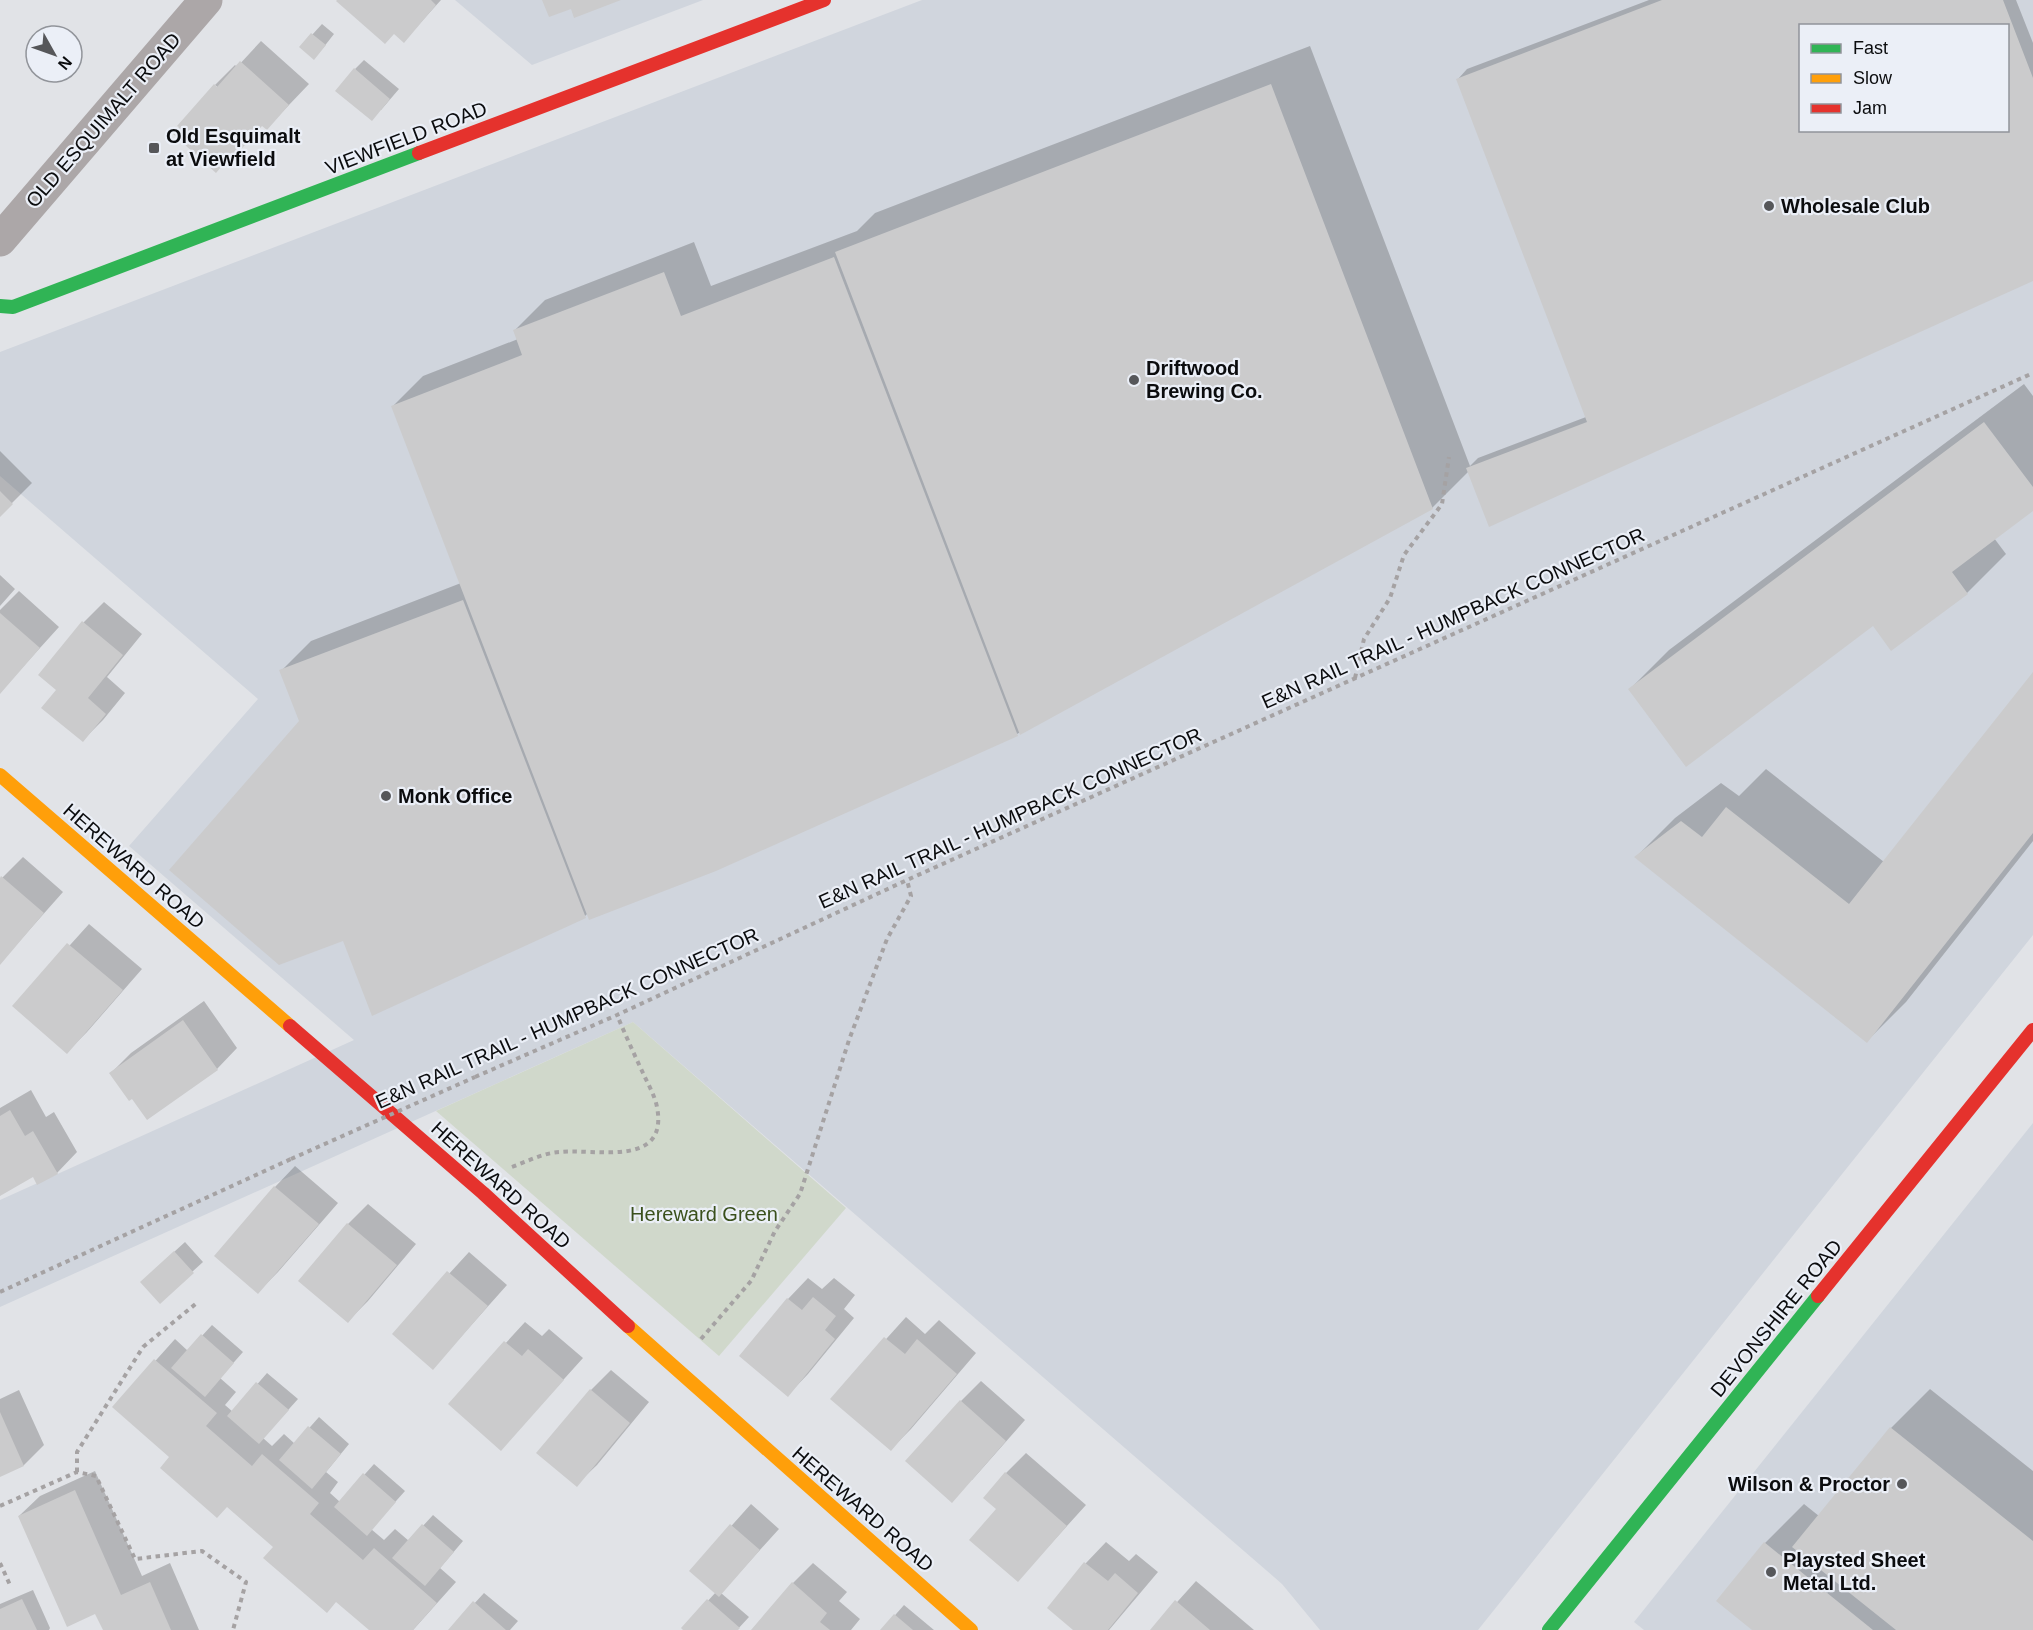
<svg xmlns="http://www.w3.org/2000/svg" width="2033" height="1630" font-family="Helvetica,sans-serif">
<rect width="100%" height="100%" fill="#e1e3e7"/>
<path fill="#d0d5dd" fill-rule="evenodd" d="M 455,0 L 703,0 L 532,65 Z
M 922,0 L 2033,0 L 2033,935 L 1478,1630 L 1320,1630 L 1282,1584 L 633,1022 L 0,1307 L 0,1200 L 354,1040 L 129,846 L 258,699 L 0,476 L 0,352 ZM 1800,26 L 2008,26 L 2008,130 L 1800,130 Z
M 2033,1123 L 2033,1630 L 1644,1630 L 1634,1622 Z"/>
<path fill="#d0d8cb" d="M 633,1022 L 846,1208 L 719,1356 L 436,1111 Z"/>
<path fill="#0003" fill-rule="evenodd" d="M 339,0 L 441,0 L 404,41 L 394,33 Z
M 1649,0 L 2016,0 L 2033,43 L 2033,280 L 1469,471 L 1432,508 L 1017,734 L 588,913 L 585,916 L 300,722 L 281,671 L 311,641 L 461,583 L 393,406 L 423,376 L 518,339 L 515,330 L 545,300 L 694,242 L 711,286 L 857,231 L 875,213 L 1310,46 L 1470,466 L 1478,458 L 1586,417 L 1458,79 L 1467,69 ZM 1800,26 L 2008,26 L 2008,130 L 1800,130 Z
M 322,24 L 334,34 L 323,48 L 301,47 Z
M 261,41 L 309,84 L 267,128 L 215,85 L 235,65 L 237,67 Z
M 364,60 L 399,89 L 381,110 L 355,69 Z
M 2024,384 L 2033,396 L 2033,510 L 1994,538 L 2006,554 L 1967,593 L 1873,624 L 1630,689 L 1669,650 Z
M 0,451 L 32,483 L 0,515 Z
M 0,575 L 15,589 L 0,606 Z
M 19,591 L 59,627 L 0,692 L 0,610 Z
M 104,602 L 142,634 L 107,677 L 125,693 L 103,720 L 83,740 L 58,690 L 40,675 L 84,622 Z
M 2033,674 L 2033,841 L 1906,1002 L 1867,1041 L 1636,857 L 1675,818 L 1721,783 L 1739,796 L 1766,769 L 1884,862 Z
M 23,857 L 63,892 L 0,963 L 0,880 Z
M 89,924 L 142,969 L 87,1032 L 67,1052 L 15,1006 Z
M 204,1001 L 237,1048 L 217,1069 L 111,1073 L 131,1053 Z
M 31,1090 L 46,1117 L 54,1112 L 77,1152 L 57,1173 L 33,1175 L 0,1194 L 0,1108 Z
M 295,1166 L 338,1203 L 278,1272 L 258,1292 L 216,1255 L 275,1187 Z
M 368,1204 L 416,1244 L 368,1301 L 348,1321 L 348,1224 Z
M 185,1242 L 203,1262 L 160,1301 L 152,1272 Z
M 469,1252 L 507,1285 L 433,1368 L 394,1334 Z
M 808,1278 L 822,1289 L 834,1278 L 855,1295 L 844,1309 L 854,1318 L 808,1374 L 788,1395 L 741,1356 L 788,1299 Z
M 906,1317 L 925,1334 L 939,1320 L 976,1353 L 911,1429 L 891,1449 L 832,1399 Z
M 525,1322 L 542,1336 L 549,1329 L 583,1358 L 501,1449 L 450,1404 Z
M 212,1325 L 243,1352 L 220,1378 L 236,1392 L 225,1405 L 233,1412 L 267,1373 L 298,1399 L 263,1438 L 272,1446 L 284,1434 L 295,1444 L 319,1417 L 349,1444 L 326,1472 L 338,1482 L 330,1493 L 340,1502 L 374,1464 L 405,1491 L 371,1529 L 384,1540 L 395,1529 L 409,1541 L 433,1515 L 463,1541 L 440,1568 L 456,1582 L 413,1630 L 371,1630 L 114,1407 L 175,1339 L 188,1351 Z
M 611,1370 L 649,1402 L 597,1465 L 576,1485 L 591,1390 Z
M 981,1381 L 1025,1420 L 972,1480 L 961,1401 Z
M 1930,1389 L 2033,1471 L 2033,1630 L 1754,1630 L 1765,1543 L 1804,1504 L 1819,1516 L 1891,1428 Z
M 19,1390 L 44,1445 L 24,1465 L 0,1476 L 0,1399 Z
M 1026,1453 L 1086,1505 L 1018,1580 L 998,1509 L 1006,1473 Z
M 95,1471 L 142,1576 L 170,1563 L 199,1630 L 104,1630 L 96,1612 L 19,1516 L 40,1496 Z
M 751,1504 L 779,1529 L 721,1593 L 749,1617 L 737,1630 L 686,1630 L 683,1628 L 716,1592 L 691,1571 Z
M 1106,1542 L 1129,1561 L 1136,1554 L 1158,1572 L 1109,1630 L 1076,1630 L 1049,1608 L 1086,1563 Z
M 813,1563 L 847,1592 L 839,1601 L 860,1619 L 851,1630 L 753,1630 L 793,1583 Z
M 1196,1581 L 1254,1630 L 1152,1630 Z
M 33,1590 L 50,1628 L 49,1630 L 0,1630 L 0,1604 Z
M 484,1593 L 518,1621 L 510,1630 L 450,1630 Z
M 904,1605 L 934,1630 L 882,1630 Z"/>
<path fill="#cbcbcc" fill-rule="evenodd" d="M 337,0 L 431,0 L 436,5 L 404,43 L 394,34 L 385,44 L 336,1 Z
M 542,0 L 621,0 L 574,18 L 571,9 L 549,17 Z
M 1662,0 L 2003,0 L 2033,78 L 2033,281 L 1489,527 L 1466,468 L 1587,422 L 1456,79 ZM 1800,26 L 2008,26 L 2008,130 L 1800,130 Z
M 311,33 L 326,45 L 314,60 L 299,47 Z
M 240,61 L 289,105 L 267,130 L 262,126 L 224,168 L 222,166 L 216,173 L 173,134 L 179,127 L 177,126 L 214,84 L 217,87 Z
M 354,68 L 390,99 L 372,121 L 335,91 Z
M 1271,84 L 1433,509 L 1020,735 L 835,252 Z
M 834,257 L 1018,736 L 716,871 L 589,920 L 391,406 L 522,355 L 513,330 L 664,272 L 681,316 Z
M 1984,422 L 2033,487 L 2033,511 L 1952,572 L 1968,594 L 1891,651 L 1873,626 L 1686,767 L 1628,689 Z
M 0,491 L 13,504 L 0,517 Z
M 463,600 L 586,918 L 372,1016 L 343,941 L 279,965 L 169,870 L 299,721 L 279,670 Z
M 0,613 L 40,648 L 0,694 Z
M 82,621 L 123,655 L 88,698 L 106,714 L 83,742 L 41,708 L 56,690 L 38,675 Z
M 2033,672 L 2033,833 L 1867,1043 L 1634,857 L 1681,821 L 1702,837 L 1726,807 L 1849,904 Z
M 1,876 L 44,913 L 0,965 L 0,878 Z
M 67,943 L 123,990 L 67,1054 L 12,1006 Z
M 183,1020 L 218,1070 L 147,1120 L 132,1099 L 129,1101 L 109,1073 Z
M 10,1110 L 25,1136 L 33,1131 L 58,1174 L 37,1185 L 33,1177 L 0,1196 L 0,1116 Z
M 274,1186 L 319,1224 L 258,1294 L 214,1256 Z
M 347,1223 L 397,1265 L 348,1323 L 298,1281 Z
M 174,1251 L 194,1273 L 160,1304 L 140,1282 Z
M 447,1271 L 488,1306 L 433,1370 L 392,1334 Z
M 813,1297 L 836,1316 L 825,1330 L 835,1339 L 788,1397 L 739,1356 L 787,1298 L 802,1310 Z
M 201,1334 L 234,1363 L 205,1397 L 171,1368 Z
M 884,1337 L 905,1354 L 917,1339 L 957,1374 L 891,1451 L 830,1399 Z
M 504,1341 L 522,1356 L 528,1349 L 564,1380 L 501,1451 L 448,1404 Z
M 154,1359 L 217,1413 L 206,1426 L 252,1466 L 262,1454 L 319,1503 L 310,1514 L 363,1560 L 374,1548 L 437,1603 L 413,1630 L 369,1630 L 336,1602 L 327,1613 L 263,1558 L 273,1547 L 227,1507 L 217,1518 L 160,1468 L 169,1457 L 112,1407 Z
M 256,1382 L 289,1410 L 259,1444 L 227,1416 Z
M 590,1389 L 630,1423 L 577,1487 L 536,1453 Z
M 960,1400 L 1006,1441 L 952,1503 L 905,1461 Z
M 0,1412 L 24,1466 L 0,1477 Z
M 308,1426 L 341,1454 L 312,1489 L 279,1460 Z
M 1890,1427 L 2033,1541 L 2033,1630 L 1896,1630 L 1792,1547 Z
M 1005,1472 L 1067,1526 L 1018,1582 L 969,1540 L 996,1509 L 983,1498 Z
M 363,1473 L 396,1502 L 367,1536 L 334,1507 Z
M 75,1490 L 121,1595 L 150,1582 L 171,1630 L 103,1630 L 95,1614 L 67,1627 L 18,1516 Z
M 422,1524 L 454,1552 L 425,1586 L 392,1558 Z
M 730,1524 L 760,1550 L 719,1597 L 689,1571 Z
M 1764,1542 L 1873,1630 L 1752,1630 L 1716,1601 Z
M 1084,1562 L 1108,1581 L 1115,1573 L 1138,1593 L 1108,1630 L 1073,1630 L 1047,1608 Z
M 792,1582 L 827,1613 L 820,1622 L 830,1630 L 751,1630 Z
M 22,1599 L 37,1630 L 0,1630 L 0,1609 Z
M 707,1599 L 740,1628 L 738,1630 L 683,1630 L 681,1628 Z
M 1175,1600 L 1210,1630 L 1150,1630 Z
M 473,1601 L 506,1630 L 448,1630 Z
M 894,1614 L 913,1630 L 880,1630 Z"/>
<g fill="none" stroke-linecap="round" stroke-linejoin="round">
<path stroke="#a5a2a3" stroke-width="4" stroke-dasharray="4.5 4.5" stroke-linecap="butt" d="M 1355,678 L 1364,639 L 1390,598 L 1404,555 L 1442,504 L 1449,457
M 475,1077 L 617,1015 L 907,880 L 2033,373
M 512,1167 C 528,1161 543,1153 560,1152 C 594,1148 669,1169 657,1107 C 655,1096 648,1084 643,1073 C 634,1054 625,1034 617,1015
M 0,1292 L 291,1159
M 701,1339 L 751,1281 L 775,1231 L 800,1194 L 849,1040 L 887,939 L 911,896 L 907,880
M 77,1472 L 77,1452 L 143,1347 L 198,1302
M 0,1506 L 77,1472 L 96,1476 L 135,1559 L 202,1551 L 246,1582 L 233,1630
M 0,1563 L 10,1585"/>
<path stroke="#aca7a8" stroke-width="33" d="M 0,240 L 206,0"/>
<path stroke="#30b455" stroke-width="14" d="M 0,306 L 13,307 L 419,153
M 1549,1630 L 1818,1296"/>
<path stroke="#ff9f0a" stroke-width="14" d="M 0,775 L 290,1026
M 628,1326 L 971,1630"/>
<path stroke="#e5322d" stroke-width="14" d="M 419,153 L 824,0
M 290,1026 L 483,1193 L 628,1326
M 1818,1296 L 2033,1030"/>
<path stroke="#a5a2a3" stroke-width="4" stroke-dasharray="4.5 4.5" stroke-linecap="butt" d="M 291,1159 L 475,1077"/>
</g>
<g fill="#56575a" stroke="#ebeff7" stroke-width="2">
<rect x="148" y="142" width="12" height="12" rx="3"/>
<circle cx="1769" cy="206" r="6"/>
<circle cx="1134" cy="380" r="6"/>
<circle cx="386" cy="796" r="6"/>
<circle cx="1902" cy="1484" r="6"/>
<circle cx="1771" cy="1572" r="6"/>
</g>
<g text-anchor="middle" stroke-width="4.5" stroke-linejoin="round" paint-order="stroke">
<g font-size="20" fill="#0b0c0e" stroke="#ebeff7">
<text transform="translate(103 120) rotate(-49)" y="7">OLD ESQUIMALT ROAD</text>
<text transform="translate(406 138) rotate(-21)" y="7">VIEWFIELD ROAD</text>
<text transform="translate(1453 618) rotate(-24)" y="7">E&amp;N RAIL TRAIL - HUMPBACK CONNECTOR</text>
<text transform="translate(1010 818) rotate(-24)" y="7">E&amp;N RAIL TRAIL - HUMPBACK CONNECTOR</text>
<text transform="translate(134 866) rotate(41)" y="7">HEREWARD ROAD</text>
<text transform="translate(567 1018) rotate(-24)" y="7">E&amp;N RAIL TRAIL - HUMPBACK CONNECTOR</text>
<text transform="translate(501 1185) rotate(42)" y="7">HEREWARD ROAD</text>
<text transform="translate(1776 1318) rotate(-51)" y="7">DEVONSHIRE ROAD</text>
<text transform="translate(863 1509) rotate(41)" y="7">HEREWARD ROAD</text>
</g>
<g font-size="20" font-weight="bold" fill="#0b0c0e" stroke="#ebeff7" text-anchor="start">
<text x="166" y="143">Old Esquimalt<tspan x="166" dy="23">at Viewfield</tspan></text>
<text x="1781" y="213">Wholesale Club</text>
<text x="1146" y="375">Driftwood<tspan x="1146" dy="23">Brewing Co.</tspan></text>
<text x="398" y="803">Monk Office</text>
<text x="1890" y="1491" text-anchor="end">Wilson &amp; Proctor</text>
<text x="1783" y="1567">Playsted Sheet<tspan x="1783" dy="23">Metal Ltd.</tspan></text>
</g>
<g font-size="20" fill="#3a501c" stroke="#ebeff7">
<text x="704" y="1221">Hereward Green</text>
</g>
</g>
<rect x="1799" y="24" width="210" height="108" fill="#ebeff7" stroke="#91949a" stroke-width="1.5"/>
<rect x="1811" y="44" width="30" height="9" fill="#30b455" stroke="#91949a" stroke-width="1.5"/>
<text x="1853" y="54" font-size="18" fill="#0b0c0e">Fast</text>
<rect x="1811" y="74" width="30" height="9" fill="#ff9f0a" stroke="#91949a" stroke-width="1.5"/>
<text x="1853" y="84" font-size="18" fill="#0b0c0e">Slow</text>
<rect x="1811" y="104" width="30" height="9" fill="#e5322d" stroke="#91949a" stroke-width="1.5"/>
<text x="1853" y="114" font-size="18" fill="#0b0c0e">Jam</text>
<g transform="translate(54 54) rotate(130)"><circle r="28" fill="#ebeff7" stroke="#91949a" stroke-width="1.5"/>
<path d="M0-4.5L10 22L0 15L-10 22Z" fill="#56575a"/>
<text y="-9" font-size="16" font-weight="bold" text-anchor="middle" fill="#0b0c0e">N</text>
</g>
</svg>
